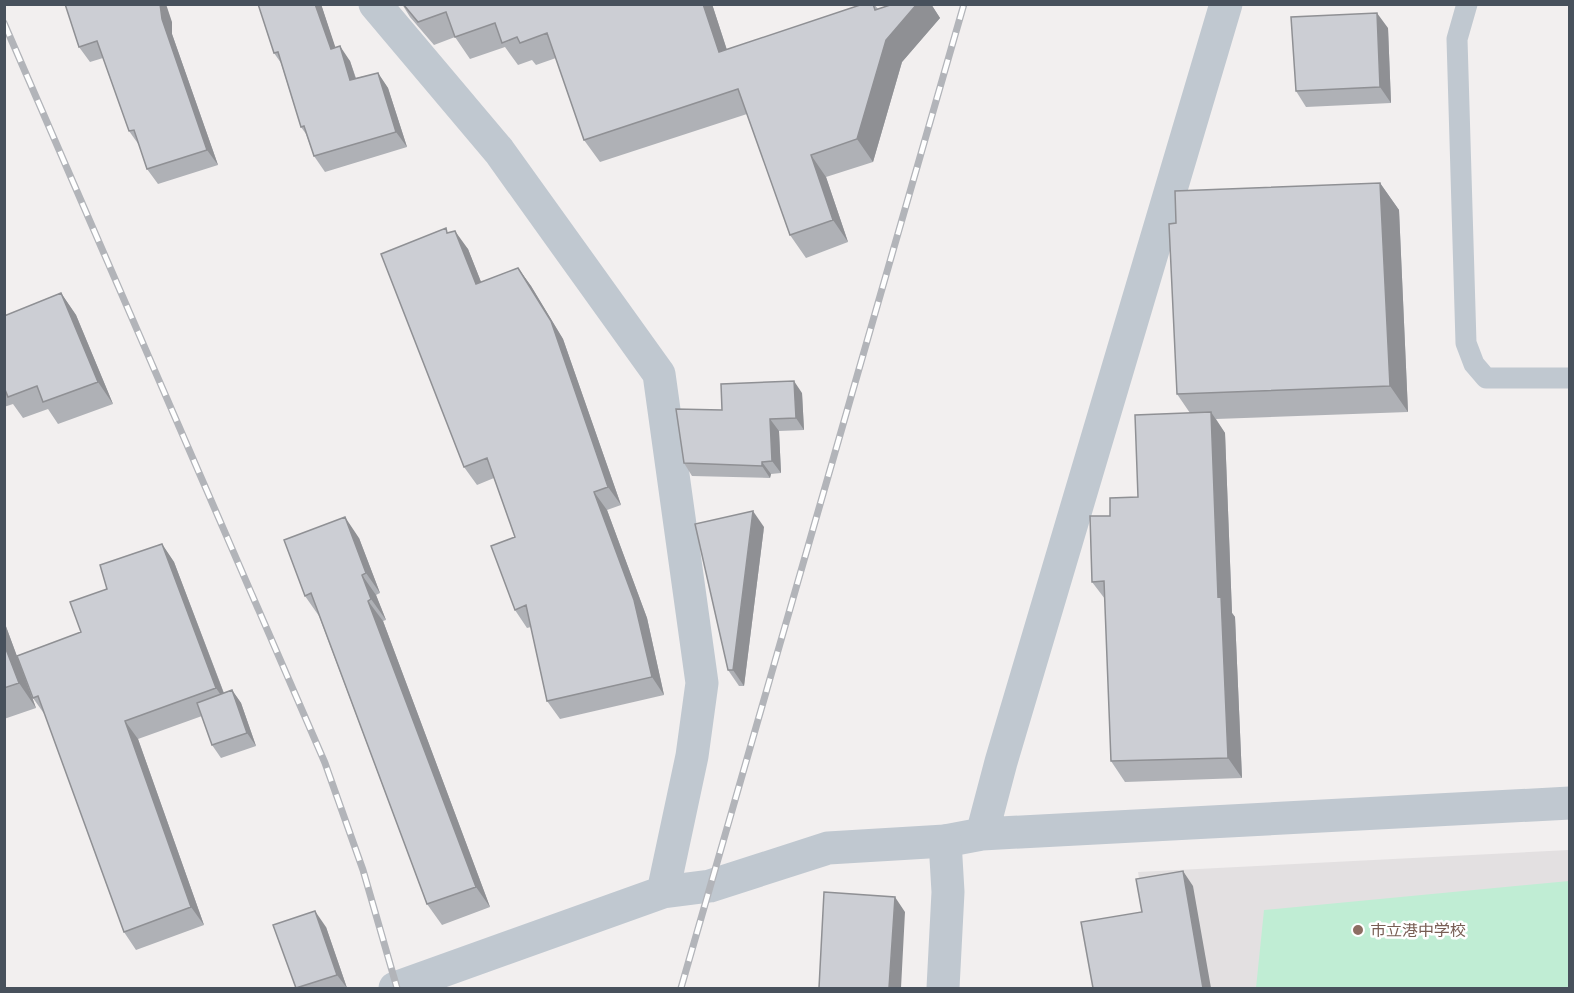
<svg xmlns="http://www.w3.org/2000/svg" width="1574" height="993" font-family="Helvetica,'Noto Sans JP',sans-serif">
<rect width="100%" height="100%" fill="#f2efef"/>
<path fill="#e3e0e1" d="M 1569,850 L 1569,988 L 1157,988 L 1138,872 Z"/>
<path fill="#c0edd4" d="M 1569,881 L 1569,988 L 1256,988 L 1264,910 Z"/>
<g fill="none" stroke-linecap="round" stroke-linejoin="round">
<path stroke="#c0c8d0" stroke-width="21" d="M 1467,4 L 1457,39 L 1466,343 L 1474,364 L 1486,378 L 1570,378"/>
<path stroke="#c0c8d0" stroke-width="33" d="M 375,4 L 499,151 L 659,374 L 702,683 L 692,756 L 663,892
M 982,834 L 1001,762 L 1226,4
M 395,988 L 663,892 L 710,886 L 828,848 L 945,841 L 982,834 L 1570,803"/>
<path stroke="#c0c8d0" stroke-width="33" d="M 943,988 L 948,892 L 945,841"/>
<g stroke="#b2b4b9" stroke-width="7">
<path id="rail" d="M 4,23 L 325,763 L 363,870 L 397,988
M 681,988 L 964,4"/>
</g>
<use href="#rail" stroke="#fff" stroke-width="4.5" stroke-dasharray="14" stroke-linecap="butt"/>
</g>
<path fill="#afb1b6" d="M 65,4 L 172,22 L 172,34 L 218,165 L 158,184 L 147,169 L 139,145 L 129,131 L 103,58 L 90,62 L 79,47 Z
M 258,4 L 321,4 L 335,48 L 350,61 L 356,78 L 378,73 L 388,88 L 407,147 L 325,172 L 314,156 L 306,134 L 301,127 L 281,63 L 274,53 Z
M 402,4 L 712,4 L 727,50 L 863,4 L 874,4 L 878,9 L 893,4 L 931,4 L 940,18 L 902,62 L 873,162 L 826,177 L 848,242 L 806,258 L 790,235 L 747,114 L 600,162 L 584,140 L 556,58 L 536,65 L 532,60 L 518,65 L 505,47 L 470,59 L 455,37 L 434,45 L 410,17 Z
M 1388,28 L 1391,103 L 1306,107 L 1296,91 Z
M 1380,183 L 1399,210 L 1408,412 L 1216,419 L 1225,433 L 1232,613 L 1235,617 L 1242,778 L 1125,782 L 1111,761 L 1105,599 L 1092,582 L 1110,516 L 1138,497 L 1190,413 L 1177,394 Z
M 449,233 L 468,249 L 481,282 L 518,268 L 531,286 L 563,339 L 621,505 L 607,510 L 647,618 L 664,695 L 560,719 L 547,701 L 531,627 L 527,628 L 515,610 L 515,537 L 494,478 L 477,485 L 464,467 Z
M 61,293 L 76,315 L 113,404 L 58,424 L 48,409 L 23,418 L 13,404 L 4,407 L 4,316 Z
M 802,393 L 804,430 L 779,431 L 781,473 L 771,474 L 770,478 L 692,476 L 684,463 L 722,410 Z
M 764,527 L 744,686 L 739,686 L 728,670 Z
M 359,538 L 380,593 L 376,595 L 386,620 L 383,621 L 490,907 L 442,925 L 427,904 L 319,616 L 305,596 Z
M 162,544 L 174,562 L 224,693 L 232,690 L 241,703 L 256,746 L 221,758 L 212,745 L 202,716 L 138,739 L 204,925 L 136,950 L 124,932 L 45,715 L 33,698 L 81,632 L 107,589 Z
M 4,621 L 36,708 L 4,719 Z
M 326,927 L 347,988 L 298,988 Z"/>
<path fill="#8f9094" d="M 160,4 L 166,4 L 172,22 L 172,34 L 218,165 L 207,150 L 162,19 Z
M 315,4 L 321,4 L 341,64 L 331,49 Z
M 703,4 L 712,4 L 735,75 L 719,52 Z
M 917,4 L 931,4 L 940,18 L 902,62 L 873,162 L 857,139 L 886,40 Z
M 1377,13 L 1388,28 L 1391,103 L 1380,87 Z
M 340,46 L 350,61 L 361,95 L 350,80 Z
M 378,73 L 388,88 L 407,147 L 396,132 Z
M 811,155 L 826,177 L 848,242 L 833,220 Z
M 1380,183 L 1399,210 L 1408,412 L 1390,386 Z
M 455,231 L 468,249 L 489,302 L 476,284 Z
M 518,268 L 531,286 L 563,339 L 621,505 L 608,487 Z
M 61,293 L 76,315 L 113,404 L 98,382 Z
M 794,381 L 802,393 L 804,430 L 796,418 Z
M 1211,412 L 1225,433 L 1232,613 L 1235,617 L 1242,778 L 1228,758 L 1218,597 Z
M 770,419 L 779,431 L 781,473 L 772,461 Z
M 762,462 L 771,474 L 770,478 L 762,466 Z
M 594,492 L 607,510 L 647,618 L 664,695 L 652,677 Z
M 753,511 L 764,527 L 744,686 L 733,670 Z
M 345,517 L 359,538 L 380,593 L 366,573 Z
M 162,544 L 174,562 L 229,707 L 216,688 Z
M 362,575 L 376,595 L 386,620 L 371,599 Z
M 368,601 L 383,621 L 490,907 L 476,887 Z
M 4,621 L 36,708 L 19,683 L 4,644 Z
M 232,690 L 241,703 L 256,746 L 247,733 Z
M 125,721 L 138,739 L 204,925 L 191,907 Z
M 1183,871 L 1193,886 L 1211,988 L 1203,988 Z
M 895,897 L 905,912 L 901,988 L 889,988 Z
M 315,911 L 326,927 L 347,988 L 337,975 Z"/>
<path fill="#ccced4" stroke="#8f9094" stroke-width="1.5" d="M 65,4 L 160,4 L 162,19 L 207,150 L 147,169 L 134,130 L 129,131 L 97,41 L 79,47 Z
M 258,4 L 315,4 L 331,49 L 340,46 L 350,80 L 378,73 L 396,132 L 314,156 L 304,126 L 301,127 L 278,52 L 274,53 Z
M 403,4 L 703,4 L 719,52 L 863,4 L 873,4 L 875,10 L 893,4 L 917,4 L 886,40 L 857,139 L 811,155 L 833,220 L 790,235 L 738,89 L 584,140 L 547,33 L 520,43 L 517,37 L 502,43 L 495,23 L 455,37 L 446,12 L 418,22 Z
M 1377,13 L 1380,87 L 1296,91 L 1291,17 Z
M 1380,183 L 1390,386 L 1177,394 L 1169,224 L 1176,223 L 1175,191 Z
M 446,228 L 447,233 L 455,231 L 476,284 L 518,268 L 551,321 L 608,487 L 594,492 L 634,600 L 652,677 L 547,701 L 526,605 L 515,610 L 491,546 L 515,537 L 487,458 L 464,467 L 381,254 Z
M 61,293 L 98,382 L 43,402 L 37,386 L 8,397 L 4,387 L 4,316 Z
M 794,381 L 796,418 L 770,419 L 772,461 L 762,462 L 762,466 L 684,463 L 676,409 L 722,410 L 721,384 Z
M 1211,412 L 1218,597 L 1221,596 L 1228,758 L 1111,761 L 1104,581 L 1092,582 L 1090,516 L 1110,516 L 1110,498 L 1138,497 L 1135,415 Z
M 753,511 L 733,670 L 728,670 L 695,524 Z
M 345,517 L 366,573 L 362,575 L 371,599 L 368,601 L 476,887 L 427,904 L 311,593 L 305,596 L 284,540 Z
M 162,544 L 216,688 L 125,721 L 191,907 L 124,932 L 38,696 L 33,698 L 17,656 L 81,632 L 70,602 L 107,589 L 100,565 Z
M 4,644 L 19,683 L 4,688 Z
M 232,690 L 247,733 L 212,745 L 197,703 Z
M 1183,871 L 1203,988 L 1093,988 L 1081,922 L 1142,912 L 1136,879 Z
M 824,892 L 895,897 L 889,988 L 819,988 Z
M 315,911 L 337,975 L 296,988 L 273,925 Z"/>
<circle fill="#8d6e63" stroke="#fff" stroke-width="2" cx="1358" cy="930" r="6"/>
<g text-anchor="middle" stroke-width="5" stroke-linejoin="round" paint-order="stroke">
<g font-size="16" fill="#785e54" stroke="#fff" text-anchor="start">
<text x="1370" y="936">市立港中学校</text>
</g>
</g>
<rect width="1574" height="993" fill="none" stroke="#48515c" stroke-width="12"/>
</svg>
